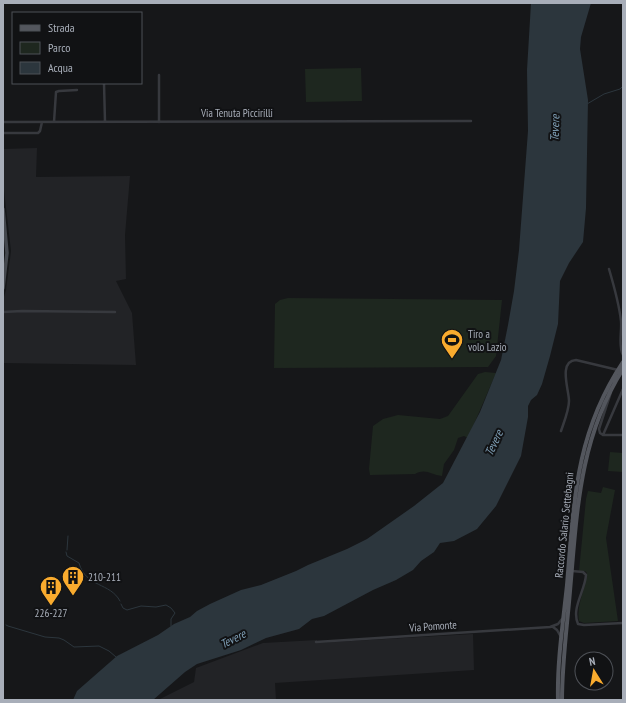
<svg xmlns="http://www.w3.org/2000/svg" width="626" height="703" font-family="'PT Sans Narrow',sans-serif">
<rect width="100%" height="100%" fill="#161719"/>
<path fill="#222326" d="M 37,148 L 36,177 L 130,176 L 125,235 L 126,279 L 116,281 L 132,313 L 136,365 L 3,363 L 3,300 L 6,290 L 11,251 L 3,182 L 3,149 Z
M 473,634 L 474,670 L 275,683 L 276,700 L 158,700 L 194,682 L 196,668 L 263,643 L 317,640 L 317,643 Z"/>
<path fill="#1e271f" d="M 361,68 L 362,101 L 306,102 L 305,69 Z
M 288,298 L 502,300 L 496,356 L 488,367 L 274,368 L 275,304 L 280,300 Z
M 485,372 L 496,373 L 468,438 L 464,436 L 458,438 L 454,450 L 444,464 L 442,476 C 431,475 426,468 415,474 L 370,475 L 369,469 L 373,426 L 383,419 L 398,415 L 440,419 L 448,416 L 478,374 Z
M 610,452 L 623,453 L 623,472 L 608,471 Z
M 603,487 L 615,490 L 606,538 L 618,621 L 584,623 L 579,621 C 576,604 586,589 587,573 L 585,571 L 579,571 L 586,499 L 588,491 L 601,493 Z"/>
<path fill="#2c363d" d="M 531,3 L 591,3 L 581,37 L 580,49 L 588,100 L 586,208 L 583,242 L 569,263 L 560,281 L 558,324 L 550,356 L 542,384 L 537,395 L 531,400 L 528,406 L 528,417 L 521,456 L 496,506 L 477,529 L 454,541 L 440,543 L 434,552 L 421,561 L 413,570 L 396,580 L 373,590 L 324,616 L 312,619 L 299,629 L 266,638 L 241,650 L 197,664 L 185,672 L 153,700 L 73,700 L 77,691 L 117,656 L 158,635 L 174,624 L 190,617 L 197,611 L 210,604 L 241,590 L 261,585 L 296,571 L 308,565 L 347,549 L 367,539 L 414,506 L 443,483 L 480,412 L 501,360 L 508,325 L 514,291 L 519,250 L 528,131 L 527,70 Z"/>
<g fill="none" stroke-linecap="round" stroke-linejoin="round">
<path stroke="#2c363d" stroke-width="1" d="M 587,104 L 604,94 L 620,89 L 623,86
M 67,550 L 68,536
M 66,552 L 67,556 L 79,563 C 86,588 110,582 120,601
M 121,604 L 123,608 L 127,610 L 141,606 L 156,607 L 166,605 L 171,608 L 175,613 L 171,619 L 171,626
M 6,625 L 8,626 L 45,637 L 59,638 L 64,640 L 74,647 L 99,646 L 109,651 L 116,657"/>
<path stroke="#37393e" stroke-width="2.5" d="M 159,75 L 159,122
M 104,83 L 105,122
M 3,122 L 471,121
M 54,122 L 56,92 L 59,91 L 77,90
M 3,133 L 38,133 L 40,131 L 42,122
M 609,269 C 614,286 619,303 621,321 C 622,332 618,346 623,355
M 3,312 L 22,311 L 115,312
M 561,431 C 564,422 569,410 569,401 C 569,390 558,361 576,360 L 618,370
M 603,435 L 600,433 L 599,429 L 611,392
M 603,435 L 623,389
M 604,435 L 623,435
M 572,571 L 583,572 L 586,575 C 585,591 571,608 578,624 L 584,625 L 623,623
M 553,627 L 557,630 L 561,637
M 316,642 L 550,627 L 558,624 L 562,619"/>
<path stroke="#45484e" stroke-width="3.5" d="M 3,209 L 7,253 L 3,288"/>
<path stroke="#53565d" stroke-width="4" d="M 558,700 C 557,662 563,623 567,585 C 574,502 575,434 623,362
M 562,700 C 562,664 567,627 570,591 C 577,512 579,439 623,369"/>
</g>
<defs>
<g id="stadium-pin" transform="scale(1.15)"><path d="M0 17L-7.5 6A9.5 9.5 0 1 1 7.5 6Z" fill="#f9ab2e" stroke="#111214"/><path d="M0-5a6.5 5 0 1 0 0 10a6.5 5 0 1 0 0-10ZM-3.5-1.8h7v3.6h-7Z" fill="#111"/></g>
<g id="building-pin" transform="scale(1.15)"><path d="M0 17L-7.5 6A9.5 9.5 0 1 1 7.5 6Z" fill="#f9ab2e" stroke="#111214"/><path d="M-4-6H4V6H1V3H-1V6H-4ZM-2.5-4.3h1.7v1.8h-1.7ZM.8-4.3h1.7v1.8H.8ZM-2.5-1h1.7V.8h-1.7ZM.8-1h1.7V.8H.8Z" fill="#111"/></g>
</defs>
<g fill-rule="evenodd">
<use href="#stadium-pin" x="452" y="340"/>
<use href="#building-pin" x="73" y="577"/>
<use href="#building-pin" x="51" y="587"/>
</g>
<g text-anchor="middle" stroke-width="4" stroke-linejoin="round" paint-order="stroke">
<g font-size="11" fill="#a8aeb9" stroke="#111214">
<text x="237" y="117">Via Tenuta Piccirilli</text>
<text transform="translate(564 525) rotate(-84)" y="4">Raccordo Salario Settebagni</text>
<text transform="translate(433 626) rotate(-4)" y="4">Via Pomonte</text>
</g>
<g font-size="11" fill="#a8aeb9" stroke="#111214" text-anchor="start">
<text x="468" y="338">Tiro a<tspan x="468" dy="13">volo Lazio</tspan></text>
<text x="88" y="581">210-211</text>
<text x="51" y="617" text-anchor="middle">226-227</text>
</g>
<g font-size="12" font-style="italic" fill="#7e9eb5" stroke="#111214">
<text transform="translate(555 128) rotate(-88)" y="4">Tevere</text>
<text transform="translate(494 443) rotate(-65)" y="4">Tevere</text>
<text transform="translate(233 639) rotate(-27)" y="4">Tevere</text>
</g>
</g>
<rect width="626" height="703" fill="none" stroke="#a8aeb9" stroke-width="8"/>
<rect x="12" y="12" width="130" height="72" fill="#111214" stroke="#4d5056"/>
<rect x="20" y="25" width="20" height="6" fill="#53565d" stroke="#4d5056"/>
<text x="48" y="32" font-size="12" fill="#a8aeb9">Strada</text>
<rect x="20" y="42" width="20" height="12" fill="#1e271f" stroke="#4d5056"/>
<text x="48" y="52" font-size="12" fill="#a8aeb9">Parco</text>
<rect x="20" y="62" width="20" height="12" fill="#2c363d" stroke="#4d5056"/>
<text x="48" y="72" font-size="12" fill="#a8aeb9">Acqua</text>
<g transform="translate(594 671) rotate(349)"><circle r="19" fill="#111214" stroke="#4d5056"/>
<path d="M0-3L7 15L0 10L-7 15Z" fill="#f9ab2e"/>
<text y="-6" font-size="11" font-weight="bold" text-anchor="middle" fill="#a8aeb9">N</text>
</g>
</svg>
